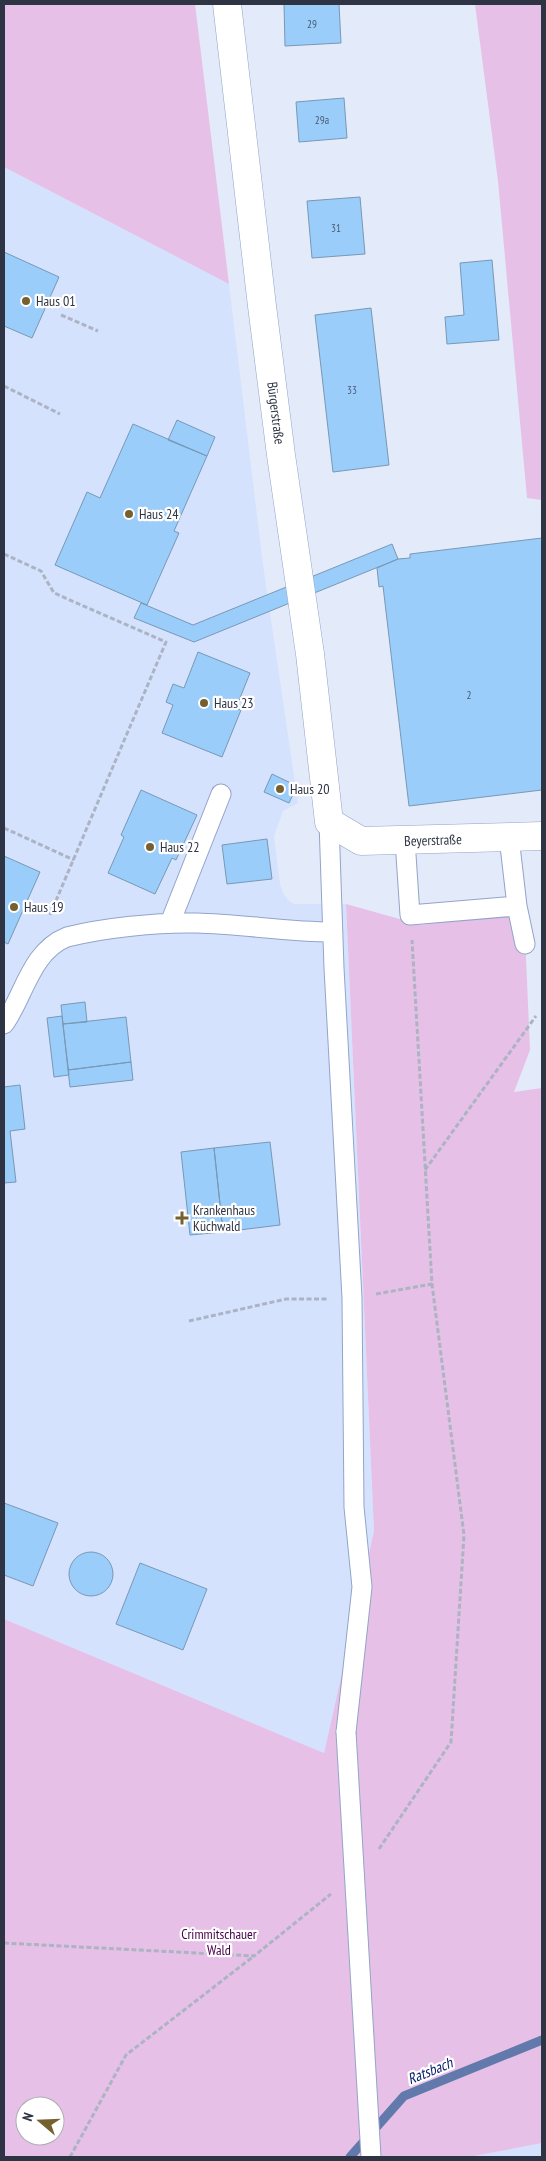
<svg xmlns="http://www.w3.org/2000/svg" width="546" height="2161" font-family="'PT Sans Narrow',sans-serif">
<rect width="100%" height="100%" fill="#e3eafa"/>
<path fill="#d5e2fe" d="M 4,167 L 229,284 L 263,565 L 298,803 L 283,811 L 274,836 L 280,884 L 283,893 L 289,901 L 294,904 L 346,904 L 374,1531 L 324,1753 L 4,1619 Z
M 542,2143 L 542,2157 L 469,2157 Z"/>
<path fill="#e7c0e7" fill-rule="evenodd" d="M 4,4 L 195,4 L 229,284 L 4,167 Z
M 475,4 L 542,4 L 542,500 L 527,498 L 498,181 Z
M 346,904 L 421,925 L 524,912 L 530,1050 L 514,1092 L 542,1088 L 542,2143 L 469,2157 L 4,2157 L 4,1619 L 324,1753 L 374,1531 ZM 25,2106 L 55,2106 L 55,2136 L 25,2136 Z"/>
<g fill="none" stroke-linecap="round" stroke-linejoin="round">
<path stroke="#6279ab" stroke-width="9" d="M 350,2157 L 404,2096 L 542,2040"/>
</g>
<path fill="#9acdfa" stroke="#7898b5" d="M 284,4 L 339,4 L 341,43 L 285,46 Z
M 344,98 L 347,138 L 299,142 L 296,102 Z
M 360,197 L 365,254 L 312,258 L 307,201 Z
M 4,252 L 59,277 L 32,338 L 4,326 Z
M 492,260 L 499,340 L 447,344 L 445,317 L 464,315 L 460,263 Z
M 371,308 L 389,465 L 333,472 L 315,315 Z
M 177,420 L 215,437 L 207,456 L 168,440 Z
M 133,424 L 207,456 L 174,531 L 179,533 L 147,605 L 55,565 L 87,492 L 100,498 Z
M 542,538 L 542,790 L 409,806 L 383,586 L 379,587 L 377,568 L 398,559 L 410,558 L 410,554 Z
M 392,544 L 398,559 L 194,642 L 134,618 L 141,603 L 193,625 Z
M 198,652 L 250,673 L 236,708 L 241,710 L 222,757 L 162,733 L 173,705 L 166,702 L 173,684 L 184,688 Z
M 272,774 L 297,786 L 289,803 L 264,792 Z
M 141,790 L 197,815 L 176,860 L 172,858 L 155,894 L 108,873 L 124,837 L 121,835 Z
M 267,839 L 272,879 L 227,884 L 222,845 Z
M 4,856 L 40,872 L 8,944 L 4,942 Z
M 85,1002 L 87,1022 L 63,1024 L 61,1005 Z
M 62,1016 L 69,1075 L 54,1077 L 47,1018 Z
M 126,1017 L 131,1062 L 68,1070 L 63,1024 Z
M 131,1062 L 133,1080 L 70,1087 L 68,1070 Z
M 20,1085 L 25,1129 L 10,1131 L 16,1182 L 4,1183 L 4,1087 Z
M 270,1142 L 280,1225 L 223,1232 L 214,1148 Z
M 214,1148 L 223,1232 L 190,1235 L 181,1152 Z
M 4,1503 L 58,1523 L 33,1586 L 4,1575 Z
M69 1574a22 22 0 1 1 44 0a22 22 0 1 1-44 0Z
M 140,1563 L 207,1589 L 183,1650 L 116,1624 Z"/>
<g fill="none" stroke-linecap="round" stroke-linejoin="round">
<g stroke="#93a4c8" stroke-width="21">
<path id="lane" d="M 329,822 L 334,968 L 352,1298 L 354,1507 L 362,1587 L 346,1732
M 509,837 L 517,906 L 525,944
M 405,840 L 410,915 L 517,906
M 170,923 L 221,794
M 4,1024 C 24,996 31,951 67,937 C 103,928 158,922 196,923 C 242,924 287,932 333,932"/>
</g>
<g stroke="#93a4c8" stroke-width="29">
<path id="street" d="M 227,4 L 262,306 L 281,455 L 310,654 L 329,822 L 361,841 L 542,836"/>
</g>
<path stroke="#acb3c3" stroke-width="3" stroke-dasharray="5 2.5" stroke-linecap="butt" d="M 61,315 L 98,331
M 4,386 L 60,414
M 4,554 L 41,571 L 54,593 L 166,642 L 49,917
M 4,828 L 74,860
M 425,1170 L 536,1016
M 376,1294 L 432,1284
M 189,1321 L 286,1299 L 328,1299
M 379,1849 L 451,1742 L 464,1535 L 432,1284 L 412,940
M 4,1943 L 254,1956 L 331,1894
M 70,2157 L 126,2055 L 254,1956"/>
<use href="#lane" stroke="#fff" stroke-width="19"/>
<use href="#street" stroke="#fff" stroke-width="28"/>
<g stroke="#93a4c8" stroke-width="21" stroke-linecap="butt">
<path id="lane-bridge" d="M 346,1732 L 371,2157"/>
</g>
<use href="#lane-bridge" stroke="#fff" stroke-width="19"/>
</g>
<g fill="#75602f" stroke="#fff" stroke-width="2">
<circle cx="26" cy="301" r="5"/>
<circle cx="129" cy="514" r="5"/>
<circle cx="204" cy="703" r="5"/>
<circle cx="280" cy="789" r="5"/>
<circle cx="150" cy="847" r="5"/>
<circle cx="14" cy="907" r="5"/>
<path d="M179.5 1210.5h5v5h5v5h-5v5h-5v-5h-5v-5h5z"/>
</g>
<g text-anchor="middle" stroke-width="4.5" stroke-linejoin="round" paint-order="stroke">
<g font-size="11" fill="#495a71">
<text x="312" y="28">29</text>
<text x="322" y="124">29a</text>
<text x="336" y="232">31</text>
<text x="352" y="394">33</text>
<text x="469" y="699">2</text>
</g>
<g font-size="14" fill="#2e3443" stroke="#fff" text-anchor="start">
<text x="36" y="306">Haus 01</text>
<text x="139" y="519">Haus 24</text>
<text x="214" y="708">Haus 23</text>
<text x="290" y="794">Haus 20</text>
<text x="160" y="852">Haus 22</text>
<text x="24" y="912">Haus 19</text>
<text x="193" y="1215">Krankenhaus<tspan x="193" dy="16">Küchwald</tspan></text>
</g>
<g font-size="14" fill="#2e3443" stroke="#fff">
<text transform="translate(276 413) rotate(83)" y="5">Bürgerstraße</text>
<text transform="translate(433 840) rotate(-2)" y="5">Beyerstraße</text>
</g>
<g font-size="14" fill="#47004b" stroke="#fff">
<text x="219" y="1939">Crimmitschauer<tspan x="219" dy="16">Wald</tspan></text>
</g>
<g font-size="15" font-style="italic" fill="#0c216d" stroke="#fff">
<text transform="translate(430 2071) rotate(-22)" y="5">Ratsbach</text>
</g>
</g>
<rect width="546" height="2161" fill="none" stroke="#2e3443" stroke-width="10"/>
<g transform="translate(40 2121) rotate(289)"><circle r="24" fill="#ffffff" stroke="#abaeb4"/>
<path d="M0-4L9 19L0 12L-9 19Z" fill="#75602f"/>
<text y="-8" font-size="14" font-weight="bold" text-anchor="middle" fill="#2e3443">N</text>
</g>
</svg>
